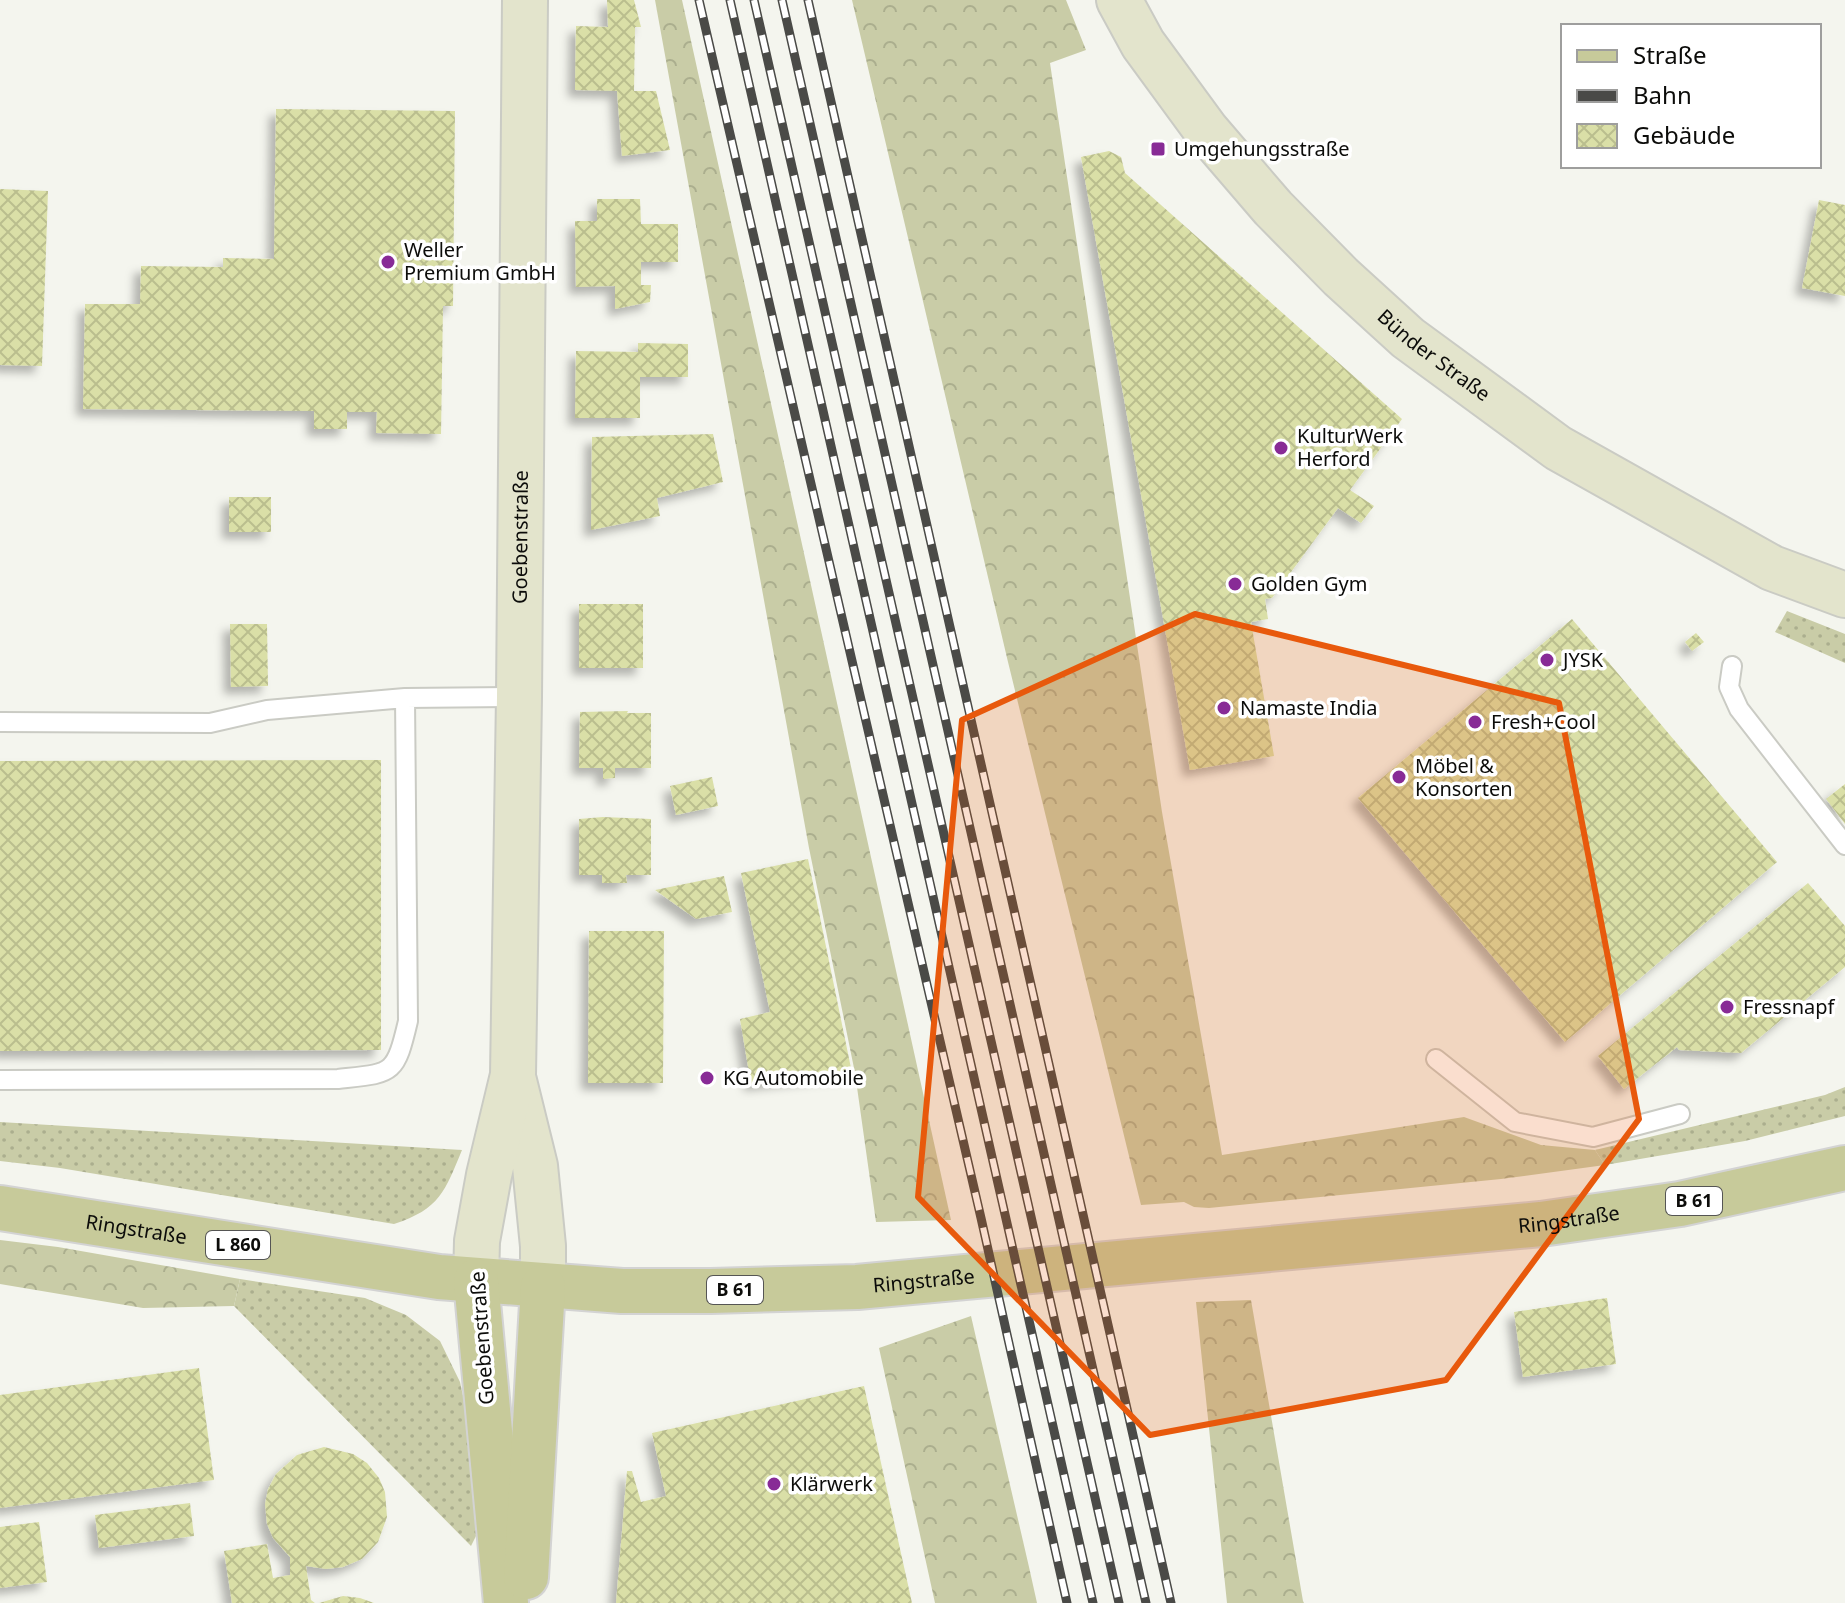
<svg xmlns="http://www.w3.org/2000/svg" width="1845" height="1603" font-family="'Noto Sans',sans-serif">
<defs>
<pattern id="grass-dots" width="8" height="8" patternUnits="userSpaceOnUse" patternTransform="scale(2)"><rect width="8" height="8" fill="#c9cca7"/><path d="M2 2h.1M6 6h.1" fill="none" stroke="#abae8e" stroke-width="1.8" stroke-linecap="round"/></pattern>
<pattern id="forest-crowns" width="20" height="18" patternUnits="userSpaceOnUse" patternTransform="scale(2)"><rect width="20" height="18" fill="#c9cca7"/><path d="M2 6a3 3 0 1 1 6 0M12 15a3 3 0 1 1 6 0" fill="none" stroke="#abae8e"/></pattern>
<pattern id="building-cross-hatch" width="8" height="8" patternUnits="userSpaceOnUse" patternTransform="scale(2)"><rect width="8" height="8" fill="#dadfa7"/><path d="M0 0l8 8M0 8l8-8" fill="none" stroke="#babe8e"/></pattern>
<filter id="shadow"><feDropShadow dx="-7" dy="7" stdDeviation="4" flood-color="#0004"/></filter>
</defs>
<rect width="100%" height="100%" fill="#f4f5ee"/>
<path fill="url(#grass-dots)" d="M 1787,611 L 1845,634 L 1845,663 L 1775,632 Z
M 1845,1087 L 1845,1116 L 1745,1141 L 1605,1165 L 1595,1150 L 1825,1095 Z
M 0,1122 L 462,1150 C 445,1191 440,1209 394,1224 L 60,1168 L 0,1161 Z
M 240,1279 L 365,1298 L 406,1315 L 440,1341 L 460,1382 L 473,1442 L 482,1524 L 471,1546 L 234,1306 Z"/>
<path fill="url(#forest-crowns)" d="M 655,0 L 682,0 L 951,1220 L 876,1222 L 855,1073 L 809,848 Z
M 852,0 L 1066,0 L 1086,50 L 1050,63 L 1162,812 L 1222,1155 L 1464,1117 L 1541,1145 L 1595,1150 L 1605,1165 L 1501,1179 L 1209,1208 L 1194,1207 L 1184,1202 L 1141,1205 L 1008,662 Z
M 0,1240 L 58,1247 L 240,1279 L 234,1306 L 143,1308 L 0,1284 Z
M 1251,1300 L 1303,1601 L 1304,1603 L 1227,1603 L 1196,1302 Z
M 971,1316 L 1029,1567 L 1037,1603 L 935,1603 L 879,1348 Z"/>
<path fill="url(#building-cross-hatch)" filter="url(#shadow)" d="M 607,0 L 634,0 L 641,27 L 635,27 L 634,91 L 656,91 L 670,150 L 622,156 L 617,91 L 575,90 L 576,26 L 608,27 Z
M 276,109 L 455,111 L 453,306 L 443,306 L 441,434 L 376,433 L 377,412 L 347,412 L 347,429 L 314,429 L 314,411 L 83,409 L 85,304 L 140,304 L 141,266 L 223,267 L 223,258 L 274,259 Z
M 1109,151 L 1121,157 L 1125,173 L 1402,419 L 1350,490 L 1374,506 L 1361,523 L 1338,508 L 1272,598 L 1265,599 L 1268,619 L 1251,622 L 1274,756 L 1190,770 L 1081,157 Z
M 0,189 L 48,191 L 42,366 L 0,365 Z
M 597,199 L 640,199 L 641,224 L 678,224 L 678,262 L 641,262 L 641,285 L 651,285 L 650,302 L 615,309 L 615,286 L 576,287 L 575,221 L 597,221 Z
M 1819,200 L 1845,205 L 1845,296 L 1802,288 Z
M 638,343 L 688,344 L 688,377 L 640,377 L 640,418 L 575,418 L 576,351 L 638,352 Z
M 713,434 L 723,482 L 657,498 L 660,516 L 591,530 L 592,437 Z
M 229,497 L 271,497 L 271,532 L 229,532 Z
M 579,604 L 643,604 L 643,668 L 579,668 Z
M 1572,619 L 1777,862 L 1565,1042 L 1358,798 Z
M 230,624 L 267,624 L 268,686 L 231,687 Z
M 1696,633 L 1704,642 L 1692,651 L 1685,642 Z
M 628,711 L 627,713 L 651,713 L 651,768 L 615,768 L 615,778 L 603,779 L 603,768 L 579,768 L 580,712 Z
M 381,760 L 381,1050 L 0,1051 L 0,761 Z
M 712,777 L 718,806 L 676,815 L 670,786 Z
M 1845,784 L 1845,824 L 1826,799 Z
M 603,817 L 651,819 L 651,875 L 626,875 L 627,883 L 602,883 L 602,875 L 579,875 L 579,819 Z
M 808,859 L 852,1073 L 751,1084 L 740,1019 L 770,1012 L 741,873 Z
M 724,876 L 732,912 L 696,919 L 655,890 Z
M 1808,883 L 1845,926 L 1845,967 L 1741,1053 L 1679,1050 L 1677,1047 L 1624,1089 L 1598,1056 Z
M 589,931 L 664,931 L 663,1083 L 588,1083 Z
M 1607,1298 L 1616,1364 L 1523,1377 L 1514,1312 Z
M 199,1368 L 214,1480 L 0,1508 L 0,1395 Z
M 864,1386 L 912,1603 L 616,1603 L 627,1471 L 632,1471 L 641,1502 L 666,1496 L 652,1433 Z
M 324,1447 L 353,1454 L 367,1463 L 379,1478 L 385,1492 L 387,1517 L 378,1542 L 362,1559 L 343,1567 L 326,1569 L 306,1566 L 311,1600 L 315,1603 L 232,1603 L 224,1551 L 267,1544 L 273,1578 L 290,1575 L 290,1557 L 273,1538 L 267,1524 L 265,1504 L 268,1489 L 276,1474 L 297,1455 Z
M 190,1503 L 194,1536 L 99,1548 L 95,1515 Z
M 39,1522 L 47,1582 L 0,1588 L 0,1527 Z
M 343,1596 L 360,1598 L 374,1603 L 319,1603 Z"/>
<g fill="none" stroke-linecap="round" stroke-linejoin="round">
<g stroke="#cacbc4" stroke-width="22">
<path id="lane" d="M 1732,666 L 1729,687 L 1739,709 L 1845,845
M 0,722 L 210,723 L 267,710 L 405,698 L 519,697
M 1436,1059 L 1515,1122 L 1593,1137 L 1680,1114
M 0,1080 L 338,1079 C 393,1073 395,1076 408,1021 L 405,698"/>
</g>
<g stroke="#cacbc4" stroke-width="48">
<g id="secondary">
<path id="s1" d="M 1119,0 L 1143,44 L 1206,130 L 1273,208 L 1341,277 L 1408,338 L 1558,448 L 1772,568 L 1845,595"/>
<path d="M 514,1081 L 535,1166 L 543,1246 L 543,1287"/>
<path id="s2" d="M 476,1281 L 477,1241 L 489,1175 L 513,1075 L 519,697 L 525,0"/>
</g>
</g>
<g stroke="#d3d3d3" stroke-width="48">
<g id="primary">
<path id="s3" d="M 0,1208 L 439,1277 L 622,1291 L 711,1291 L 857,1287 L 1541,1224 L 1680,1204 L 1845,1168"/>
<path d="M 476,1281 L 506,1603"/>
<path d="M 526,1577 L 543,1287"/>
</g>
</g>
<use href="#lane" stroke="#fff" stroke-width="18"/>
<use href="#secondary" stroke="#e3e4cc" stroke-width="44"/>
<use href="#primary" stroke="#c7ca9a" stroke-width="44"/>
<g stroke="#4a4a47" stroke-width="9">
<path id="rail" d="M 699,0 L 981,1218 L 1067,1603
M 730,0 L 1093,1603
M 754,0 L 1119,1603
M 782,0 L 1146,1603
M 808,0 L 1171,1603"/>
</g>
<use href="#rail" stroke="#fff" stroke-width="6" stroke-dasharray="18" stroke-linecap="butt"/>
</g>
<path fill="#e8590c" fill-opacity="0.2" stroke="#e8590c" stroke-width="6" stroke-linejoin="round" d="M 1195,614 L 1559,703 L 1639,1119 L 1446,1380 L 1150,1435 L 918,1197 L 962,720 Z"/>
<g fill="#882b96" stroke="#fff" stroke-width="3">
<rect x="1150" y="141" width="16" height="16" rx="4"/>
<circle cx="388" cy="262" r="8"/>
<circle cx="1281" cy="448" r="8"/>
<circle cx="1235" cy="584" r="8"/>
<circle cx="1547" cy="660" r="8"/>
<circle cx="1224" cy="708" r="8"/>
<circle cx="1475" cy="722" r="8"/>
<circle cx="1399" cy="777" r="8"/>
<circle cx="1727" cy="1007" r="8"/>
<circle cx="707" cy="1078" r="8"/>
<circle cx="774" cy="1484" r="8"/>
</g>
<g text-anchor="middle" stroke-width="7" stroke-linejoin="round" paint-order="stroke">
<g fill="#fff" stroke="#555554" stroke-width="2">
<rect x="1666" y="1187" width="56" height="28" rx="6"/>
<rect x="206" y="1231" width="64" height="28" rx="6"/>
<rect x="707" y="1276" width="56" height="28" rx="6"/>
</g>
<g font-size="18" font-weight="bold" fill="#0c0c0a">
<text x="1694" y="1207">B 61</text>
<text x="238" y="1251">L 860</text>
<text x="735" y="1296">B 61</text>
</g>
<g font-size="20" fill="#0c0c0a" stroke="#fff" text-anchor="start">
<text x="1174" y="156">Umgehungsstraße</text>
<text x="404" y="257">Weller<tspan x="404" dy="23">Premium GmbH</tspan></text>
<text x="1297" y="443">KulturWerk<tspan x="1297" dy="23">Herford</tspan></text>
<text x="1251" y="591">Golden Gym</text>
<text x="1563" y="667">JYSK</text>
<text x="1240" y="715">Namaste India</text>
<text x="1491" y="729">Fresh+Cool</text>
<text x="1415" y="773">Möbel &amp;<tspan x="1415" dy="23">Konsorten</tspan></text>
<text x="1743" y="1014">Fressnapf</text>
<text x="723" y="1085">KG Automobile</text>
<text x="790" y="1491">Klärwerk</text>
</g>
<g font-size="20" fill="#0c0c0a" stroke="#fff">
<text dy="7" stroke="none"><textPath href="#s1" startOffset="478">Bünder Straße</textPath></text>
<text dy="7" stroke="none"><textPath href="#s2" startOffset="748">Goebenstraße</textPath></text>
<text dy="7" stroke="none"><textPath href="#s3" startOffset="1578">Ringstraße</textPath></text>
<text dy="7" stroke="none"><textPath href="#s3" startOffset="138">Ringstraße</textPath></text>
<text dy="7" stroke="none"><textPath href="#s3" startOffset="930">Ringstraße</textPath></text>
<text transform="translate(482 1338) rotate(-94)" y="7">Goebenstraße</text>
</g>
</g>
<rect x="1561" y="24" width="260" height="144" fill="#ffffff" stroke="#9e9e9d" stroke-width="2"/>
<rect x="1577" y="50" width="40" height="12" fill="#c7ca9a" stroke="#9e9e9d" stroke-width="2"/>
<text x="1633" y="64" font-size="24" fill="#0c0c0a">Straße</text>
<rect x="1577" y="90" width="40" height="12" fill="#4a4a47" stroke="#9e9e9d" stroke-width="2"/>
<text x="1633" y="104" font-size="24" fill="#0c0c0a">Bahn</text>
<rect x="1577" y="124" width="40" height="24" fill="url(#building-cross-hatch)" stroke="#9e9e9d" stroke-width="2"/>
<text x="1633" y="144" font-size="24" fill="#0c0c0a">Gebäude</text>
</svg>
